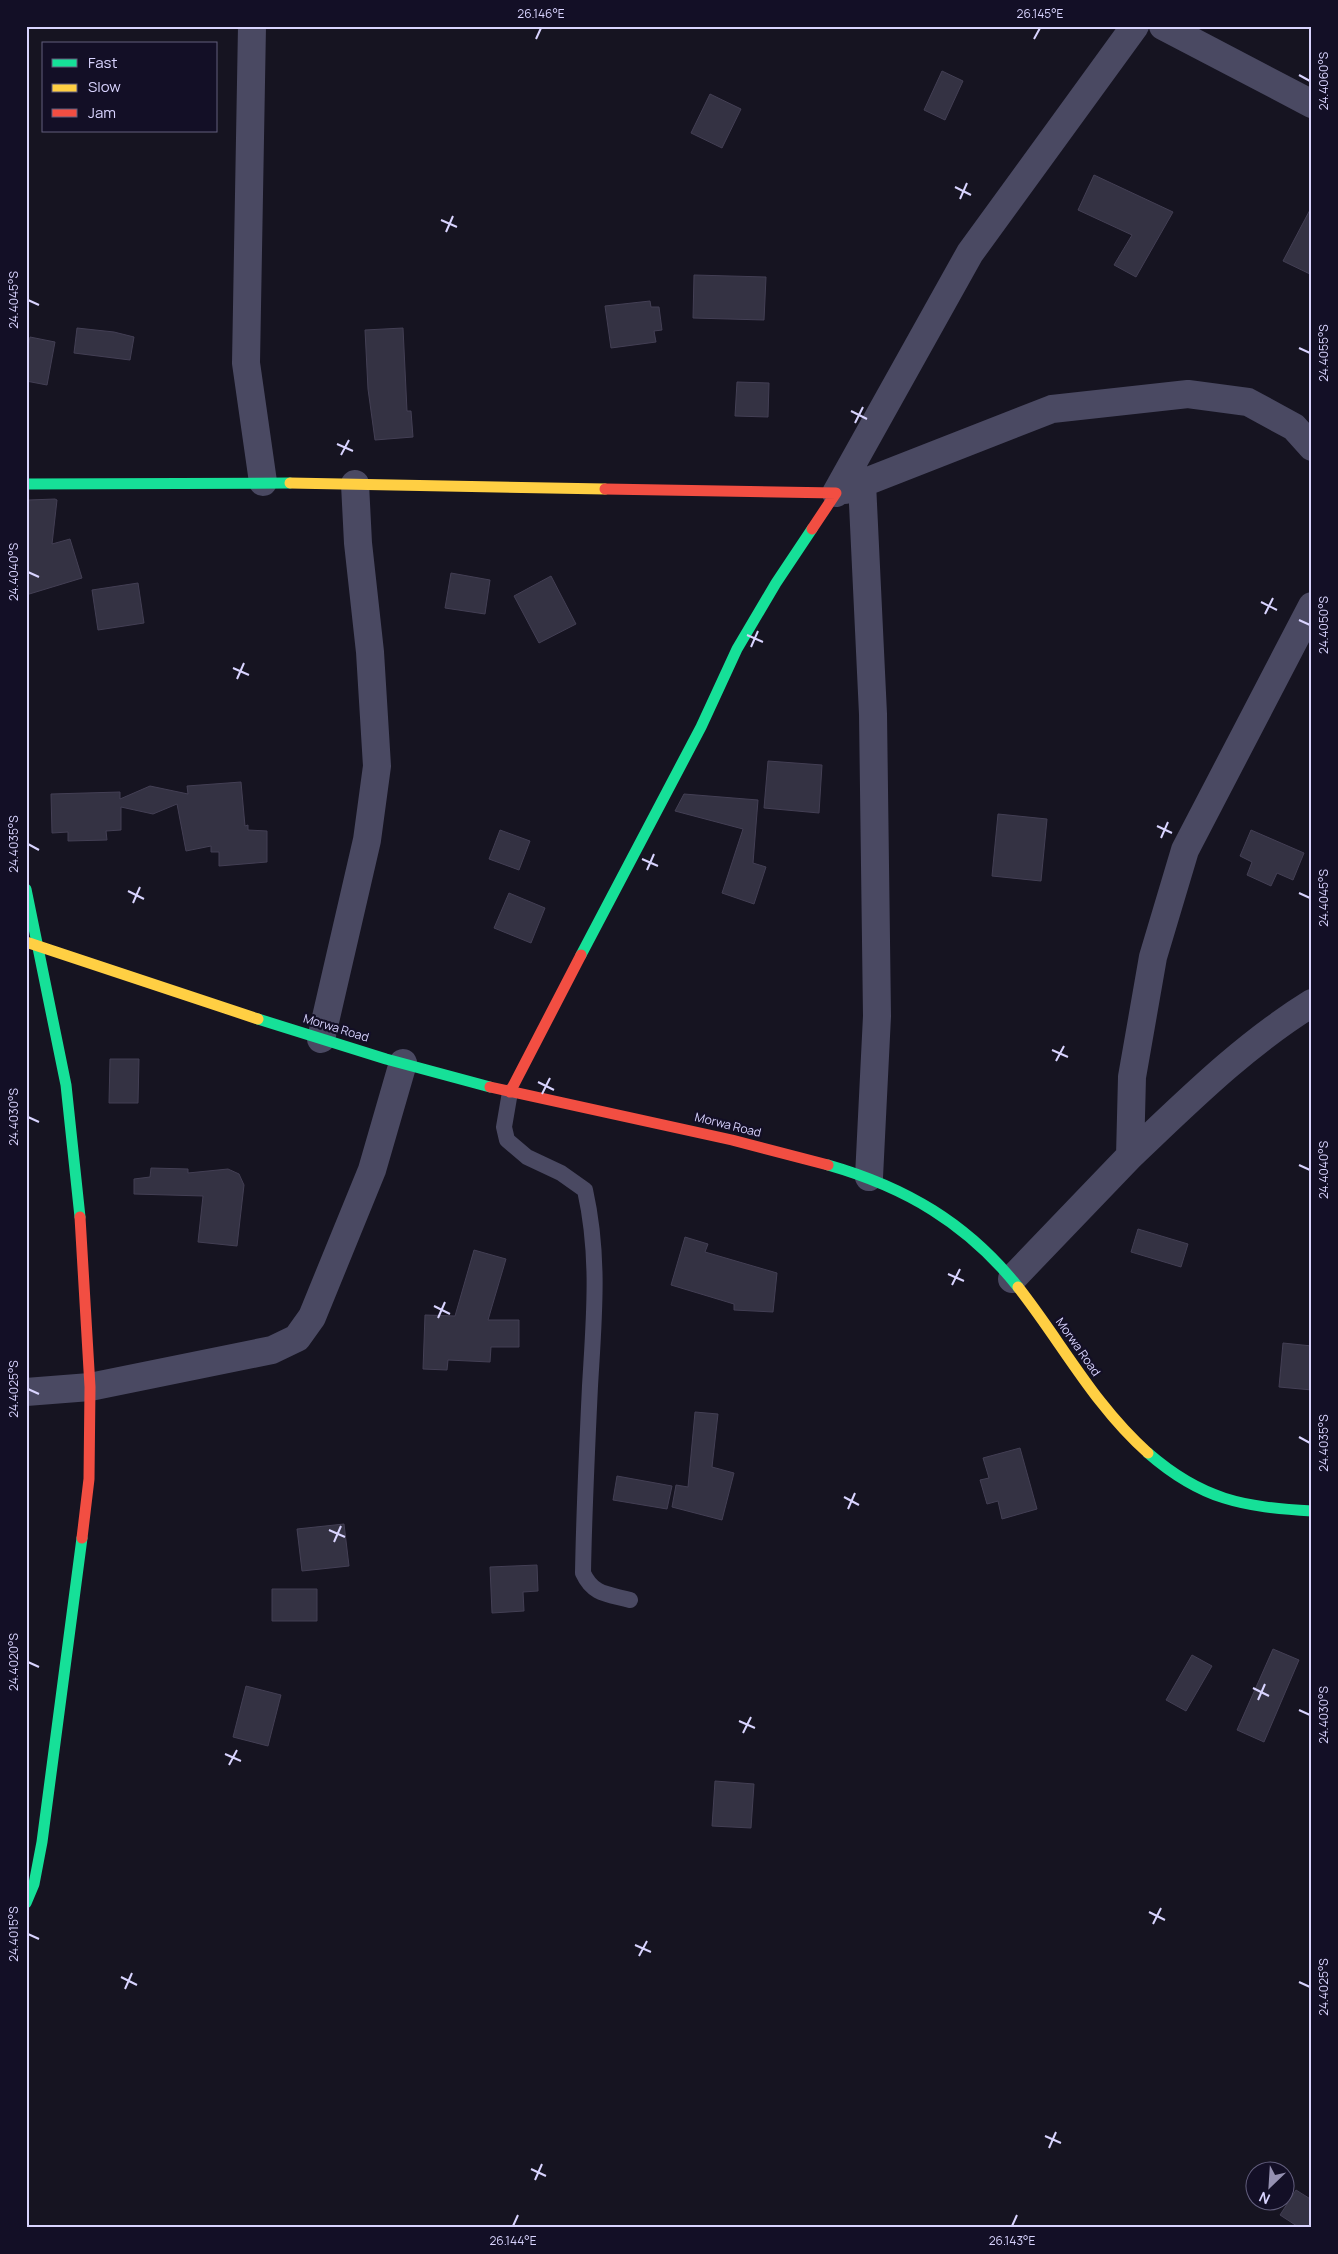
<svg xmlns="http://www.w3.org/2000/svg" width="1338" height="2254" font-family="Manrope,sans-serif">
<rect width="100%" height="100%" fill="#161421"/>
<path fill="#343243" stroke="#433f54" d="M 942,71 L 963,81 L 945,120 L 924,110 Z
M 710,94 L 741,109 L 722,148 L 691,133 Z
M 1094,175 L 1173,212 L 1136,277 L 1114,265 L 1132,235 L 1078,210 Z
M 1312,206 L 1312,275 L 1283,261 Z
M 694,275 L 766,277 L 764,320 L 693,318 Z
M 650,301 L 651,307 L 659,307 L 662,330 L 654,331 L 656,342 L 611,348 L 605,306 Z
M 77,328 L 114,332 L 134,337 L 130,360 L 74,353 Z
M 403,328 L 407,411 L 411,411 L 413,437 L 375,440 L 368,389 L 365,330 Z
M 30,337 L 55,342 L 47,385 L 26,381 L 26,356 Z
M 737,382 L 769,383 L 768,417 L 735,416 Z
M 55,499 L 57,500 L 52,544 L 70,539 L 82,578 L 26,595 L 26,528 L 29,500 Z
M 451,573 L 490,580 L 485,614 L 445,608 Z
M 551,576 L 576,624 L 539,643 L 514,596 Z
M 138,583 L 144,623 L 98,630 L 92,590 Z
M 768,761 L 822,765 L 819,813 L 764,808 Z
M 241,782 L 245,826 L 248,825 L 248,830 L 267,831 L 267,862 L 219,866 L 219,852 L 211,852 L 211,846 L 186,851 L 177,804 L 153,814 L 121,807 L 121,830 L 106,831 L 107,840 L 68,841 L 68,832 L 52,833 L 51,794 L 120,792 L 120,799 L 150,786 L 188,794 L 187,786 Z
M 684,794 L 758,800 L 753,863 L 766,867 L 754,904 L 722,893 L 743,829 L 675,811 Z
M 998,814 L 1047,819 L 1041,881 L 992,876 Z
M 500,830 L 530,841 L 519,870 L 489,859 Z
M 1251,830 L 1304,853 L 1293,880 L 1277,873 L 1271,886 L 1247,875 L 1252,862 L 1240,856 Z
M 509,893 L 545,908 L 531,943 L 494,928 Z
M 110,1059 L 139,1059 L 138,1103 L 109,1103 Z
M 151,1168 L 188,1169 L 188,1173 L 228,1169 L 239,1174 L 244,1185 L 237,1246 L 198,1242 L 203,1196 L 134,1194 L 134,1179 L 150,1177 Z
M 1138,1229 L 1188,1244 L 1181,1267 L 1131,1252 Z
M 685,1237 L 708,1244 L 705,1252 L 777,1273 L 773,1312 L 734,1310 L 734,1304 L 671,1285 Z
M 474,1250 L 506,1259 L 488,1320 L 519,1320 L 519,1347 L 491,1347 L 490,1362 L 448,1360 L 447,1370 L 423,1369 L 425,1315 L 455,1316 Z
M 1283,1343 L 1312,1346 L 1312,1390 L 1279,1387 Z
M 695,1412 L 718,1414 L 712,1467 L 734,1473 L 722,1520 L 672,1507 L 676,1485 L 688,1487 Z
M 1020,1448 L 1037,1509 L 1002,1519 L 998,1501 L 987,1504 L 980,1480 L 989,1478 L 983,1458 Z
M 617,1476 L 672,1486 L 667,1509 L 613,1500 Z
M 344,1524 L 349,1566 L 302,1571 L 297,1529 Z
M 537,1565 L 538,1591 L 523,1592 L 524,1611 L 492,1613 L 490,1567 Z
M 272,1589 L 317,1589 L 317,1621 L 272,1621 Z
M 1273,1649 L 1299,1660 L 1264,1742 L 1237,1730 Z
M 1192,1655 L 1212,1666 L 1186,1711 L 1166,1700 Z
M 246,1686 L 281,1695 L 268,1746 L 233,1737 Z
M 715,1781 L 754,1784 L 751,1828 L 712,1826 Z
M 1296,2190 L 1312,2200 L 1312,2228 L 1300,2228 L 1280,2215 Z"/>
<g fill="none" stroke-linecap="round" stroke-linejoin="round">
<path stroke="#4a4962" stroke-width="16" d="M 510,1092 L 504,1127 L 507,1140 L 527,1157 L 561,1173 L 585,1190 C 600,1257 594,1318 590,1386 C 587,1449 584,1511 583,1573 C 593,1595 608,1594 630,1600"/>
<path stroke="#4a4962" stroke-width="28" d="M 252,26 L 246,363 L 263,482
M 1163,26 L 1312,104
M 862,483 L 873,714 L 877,1016 L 869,1177
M 845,490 L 1052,409 L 1188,394 L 1248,402 L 1294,427 L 1312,447
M 836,493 L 970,253 L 1135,26
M 321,1039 L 367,840 L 377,766 L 370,652 L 358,543 L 355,484
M 1130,1156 C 1188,1101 1244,1045 1312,1003
M 1012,1279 L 1130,1156 L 1132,1077 L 1153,957 L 1185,850 L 1312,606
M 26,1392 L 90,1387 L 272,1350 L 297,1338 L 312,1317 L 372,1170 L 403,1063"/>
<path stroke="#16e098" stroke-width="11" d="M 26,484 L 290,483
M 26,889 L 66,1085 L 80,1217
M 581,955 L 701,727 L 737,649 L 776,583 L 812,529
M 258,1019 L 386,1059 L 490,1087
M 828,1165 C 905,1187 967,1223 1018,1287
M 1148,1453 C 1202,1500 1243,1507 1312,1511
M 26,1903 L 34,1884 L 42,1842 L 82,1538"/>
<path stroke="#ffcf43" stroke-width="11" d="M 290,483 L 605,489
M 26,942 L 258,1019
M 1018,1287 C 1062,1343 1094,1405 1148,1453"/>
<path stroke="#f24e42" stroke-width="11" d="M 605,489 L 836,493 L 812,529
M 490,1087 L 732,1140 L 828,1165
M 510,1092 L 581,955
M 80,1217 L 90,1387 L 89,1479 L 82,1538"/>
</g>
<path fill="none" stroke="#d9d4ff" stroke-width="2" d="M 536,39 L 541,28M 1034,39 L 1040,28M 1299,75 L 1310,81M 955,187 L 971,195M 960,199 L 967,183M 441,220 L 457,227M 446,232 L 453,216M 28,300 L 39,305M 1299,348 L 1310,353M 851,411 L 867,419M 855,423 L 863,407M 337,444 L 353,451M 341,455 L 349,440M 28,572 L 39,577M 1261,602 L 1277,610M 1265,614 L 1273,598M 1299,620 L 1310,625M 747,635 L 763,642M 751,647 L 758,631M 233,668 L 249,675M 237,679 L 244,663M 1157,826 L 1172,833M 1161,838 L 1168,822M 28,844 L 39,850M 642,859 L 658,866M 647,870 L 654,854M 128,891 L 144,899M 1299,893 L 1310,898M 133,903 L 140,887M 1052,1050 L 1068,1057M 1056,1061 L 1064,1046M 538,1082 L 554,1090M 542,1094 L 550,1078M 28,1117 L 39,1122M 1299,1165 L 1310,1170M 948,1274 L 964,1281M 952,1285 L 960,1269M 434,1306 L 450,1314M 438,1318 L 445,1302M 28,1389 L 39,1394M 1299,1437 L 1310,1443M 844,1497 L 859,1505M 848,1509 L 855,1493M 329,1530 L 345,1537M 334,1542 L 341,1526M 28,1662 L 39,1667M 1253,1688 L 1269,1696M 1258,1700 L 1265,1684M 1299,1710 L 1310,1715M 739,1721 L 755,1728M 743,1733 L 751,1717M 225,1754 L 241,1761M 229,1765 L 237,1750M 1149,1912 L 1165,1920M 1153,1924 L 1161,1908M 28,1934 L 39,1939M 635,1945 L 651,1952M 639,1956 L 647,1941M 121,1977 L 137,1985M 1299,1982 L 1310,1987M 125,1989 L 132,1973M 1045,2136 L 1061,2143M 1049,2148 L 1056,2132M 531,2169 L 546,2176M 535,2180 L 542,2164M 513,2226 L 518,2215M 1012,2226 L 1017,2215"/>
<g text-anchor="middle" stroke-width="4.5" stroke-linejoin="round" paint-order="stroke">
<g font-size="12" fill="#d9d4ff" stroke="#130f26">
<text transform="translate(336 1028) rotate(17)" y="4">Morwa Road</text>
<text transform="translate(728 1125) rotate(14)" y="4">Morwa Road</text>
<text transform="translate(1078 1347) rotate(55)" y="4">Morwa Road</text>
</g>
</g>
<rect width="1338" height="2254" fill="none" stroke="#130f26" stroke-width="55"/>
<rect x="42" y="42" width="175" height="90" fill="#130f26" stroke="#625e7d"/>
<rect x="52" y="59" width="25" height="8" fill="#16e098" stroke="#625e7d"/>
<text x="88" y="68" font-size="15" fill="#d9d4ff">Fast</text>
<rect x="52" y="84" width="25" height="8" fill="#ffcf43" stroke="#625e7d"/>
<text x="88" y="92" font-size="15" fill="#d9d4ff">Slow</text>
<rect x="52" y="109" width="25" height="8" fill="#f24e42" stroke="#625e7d"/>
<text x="88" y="118" font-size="15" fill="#d9d4ff">Jam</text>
<g transform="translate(1270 2186) rotate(205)"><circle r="24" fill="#130f26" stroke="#625e7d"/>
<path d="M0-4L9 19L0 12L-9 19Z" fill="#9591b1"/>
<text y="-8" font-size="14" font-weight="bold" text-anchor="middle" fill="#d9d4ff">N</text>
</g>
<rect x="28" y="28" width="1282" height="2198" fill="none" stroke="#d9d4ff" stroke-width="2"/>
<g font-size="12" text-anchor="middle" fill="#d9d4ff">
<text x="541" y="18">26.146°E</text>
<text x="1040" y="18">26.145°E</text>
<text transform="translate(1324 81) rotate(-90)" y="4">24.4060°S</text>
<text transform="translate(14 300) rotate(-90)" y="4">24.4045°S</text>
<text transform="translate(1324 353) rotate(-90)" y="4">24.4055°S</text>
<text transform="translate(14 572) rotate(-90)" y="4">24.4040°S</text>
<text transform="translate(1324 625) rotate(-90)" y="4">24.4050°S</text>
<text transform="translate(14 844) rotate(-90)" y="4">24.4035°S</text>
<text transform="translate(1324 898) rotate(-90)" y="4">24.4045°S</text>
<text transform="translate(14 1117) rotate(-90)" y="4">24.4030°S</text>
<text transform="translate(1324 1170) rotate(-90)" y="4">24.4040°S</text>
<text transform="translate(14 1389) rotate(-90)" y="4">24.4025°S</text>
<text transform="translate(1324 1443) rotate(-90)" y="4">24.4035°S</text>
<text transform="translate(14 1662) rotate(-90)" y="4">24.4020°S</text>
<text transform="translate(1324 1715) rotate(-90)" y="4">24.4030°S</text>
<text transform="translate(14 1934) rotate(-90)" y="4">24.4015°S</text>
<text transform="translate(1324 1987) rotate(-90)" y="4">24.4025°S</text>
<text x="513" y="2245">26.144°E</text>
<text x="1012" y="2245">26.143°E</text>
</g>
</svg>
